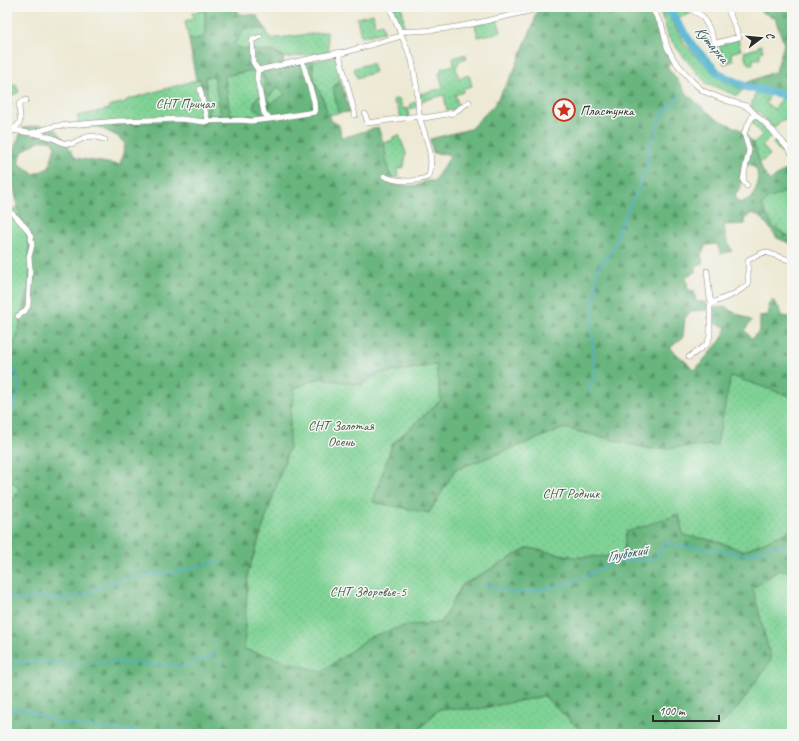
<svg xmlns="http://www.w3.org/2000/svg" width="799" height="741" font-family="Caveat,sans-serif">
<defs>
<pattern id="grass-dots" width="8" height="8" patternUnits="userSpaceOnUse"><rect width="8" height="8" fill="#7fd395"/><path d="M2 2h.1M6 6h.1" fill="none" stroke="#6eb581" stroke-width="1.8" stroke-linecap="round"/></pattern>
<pattern id="forest-firs" width="22" height="20" patternUnits="userSpaceOnUse"><rect width="22" height="20" fill="#67b57e"/><path d="M5 1l3.5 6h-7zM16 11l3.5 6h-7z" fill="#559367"/></pattern>
<pattern id="sand-dots" width="8" height="8" patternUnits="userSpaceOnUse"><rect width="8" height="8" fill="#eeda9e"/><path d="M2 2h.1M6 6h.1" fill="none" stroke="#cb8" stroke-width="1.8" stroke-linecap="round"/></pattern>
</defs>
<rect width="100%" height="100%" fill="#f6f6f2"/>
<filter id="ink" filterUnits="userSpaceOnUse"><feTurbulence type="fractalNoise" baseFrequency=".025" numOctaves="2"/><feDisplacementMap in="SourceGraphic" scale="8" xChannelSelector="R" yChannelSelector="G"/><feConvolveMatrix kernelMatrix="1 2 1 2 8 2 1 2 1" color-interpolation-filters="sRGB"/></filter>
<filter id="wash" filterUnits="userSpaceOnUse"><feTurbulence type="fractalNoise" baseFrequency=".012" numOctaves="4" result="noise"/><feDisplacementMap in="SourceGraphic" scale="16" xChannelSelector="R" yChannelSelector="G"/><feGaussianBlur stdDeviation="0.9" result="paint"/><feColorMatrix in="noise" values="0 0 0 0 0 0 0 0 0 0 0 0 0 0 0 0 0 1.4 0 .05"/><feComposite in="paint" operator="in"/></filter>
<g filter="url(#wash)">
<rect width="100%" height="100%" fill="#ede9d4"/>
<path fill="url(#grass-dots)" stroke="#557f60" d="M 393,7 L 402,7 L 405,30 L 400,30 Z
M 670,7 L 684,7 L 691,13 L 677,19 Z
M 205,9 L 205,37 L 189,40 L 185,21 L 194,18 L 192,13 Z
M 373,14 L 375,25 L 382,23 L 384,32 L 361,37 L 357,18 Z
M 668,14 L 685,45 L 721,79 L 743,90 L 737,96 L 706,83 L 687,61 L 669,38 L 663,19 Z
M 497,19 L 501,32 L 478,37 L 475,25 Z
M 245,28 L 266,29 L 269,39 L 327,32 L 329,52 L 283,58 L 282,55 L 273,52 L 238,48 L 233,45 Z
M 738,39 L 741,50 L 731,53 L 733,61 L 724,64 L 719,45 Z
M 761,45 L 763,51 L 760,54 L 760,59 L 753,59 L 753,65 C 745,65 746,58 744,52 L 758,48 L 758,46 Z
M 465,54 L 467,58 L 460,60 L 456,68 L 459,78 L 469,75 L 472,86 L 464,88 L 463,92 L 455,95 L 459,107 L 456,109 L 447,111 L 444,95 L 421,101 L 420,94 L 443,88 L 439,73 L 442,72 L 441,68 L 454,65 L 453,58 Z
M 335,57 L 340,79 L 333,88 L 338,113 L 328,115 L 322,96 L 314,81 L 313,61 Z
M 372,63 L 375,72 L 357,78 L 354,68 Z
M 249,71 L 262,74 C 269,88 262,97 253,108 L 259,110 L 262,117 L 229,114 L 225,76 Z
M 205,76 L 214,76 L 221,115 L 210,116 Z
M 200,79 L 208,122 L 179,121 L 80,128 L 77,116 L 109,109 L 108,106 L 126,102 L 126,100 Z
M 16,84 L 19,92 L 9,97 L 12,104 L 7,105 L 7,86 Z
M 278,87 L 285,94 L 272,103 L 267,99 Z
M 756,92 L 770,94 L 766,104 L 775,109 L 781,97 L 792,103 L 792,129 L 784,119 L 773,128 L 759,113 L 750,108 Z
M 399,98 L 403,109 L 411,107 L 410,104 L 416,102 L 417,107 L 408,110 L 409,117 L 401,118 L 396,104 L 394,104 L 393,100 Z
M 755,116 L 774,134 L 762,145 L 770,155 L 760,163 L 753,143 L 762,135 L 752,123 Z
M 399,135 L 406,153 L 404,167 L 397,169 L 399,178 L 392,177 L 388,170 L 384,143 L 393,140 L 393,137 Z
M 778,139 L 788,150 L 783,155 L 773,143 Z
M 790,153 L 792,155 L 792,163 L 789,166 L 783,158 Z
M 792,189 L 792,238 L 773,227 L 762,205 L 768,199 Z
M 18,208 L 29,241 L 30,282 L 17,337 L 8,355 L 8,381 L 7,384 L 7,210 Z
M 436,365 L 441,400 L 392,444 L 373,502 L 429,513 L 455,470 L 565,428 L 650,449 L 731,376 L 792,397 L 792,525 L 788,532 L 743,551 L 716,541 L 683,535 L 679,514 L 623,556 L 575,557 L 528,548 L 462,585 L 441,623 L 407,625 L 370,637 L 322,672 L 243,649 L 248,573 L 289,447 L 291,410 L 295,388 L 320,378 L 361,385 L 379,374 Z
M 7,479 L 17,486 L 19,490 L 7,511 Z
M 779,570 L 792,571 L 792,734 L 711,734 L 737,709 L 771,660 L 752,588 Z
M 544,696 L 585,734 L 415,734 L 439,709 L 479,709 Z"/>
<path fill="url(#forest-firs)" stroke="#497054" fill-rule="evenodd" d="M 210,7 L 236,7 L 240,14 L 256,15 L 266,29 L 245,28 L 234,45 L 238,48 L 273,52 L 282,55 L 284,64 L 313,61 L 314,81 L 322,96 L 330,120 L 339,125 L 342,138 L 378,127 L 385,148 L 388,170 L 396,185 L 416,186 L 426,181 L 434,181 L 450,157 L 447,154 L 433,153 L 430,139 L 470,129 L 494,105 L 513,73 L 534,22 L 538,7 L 636,7 L 641,13 L 649,12 L 673,62 L 667,66 L 689,96 L 715,118 L 741,130 L 753,143 L 763,172 L 770,181 L 785,170 L 792,178 L 792,189 L 768,199 L 762,205 L 773,227 L 792,238 L 792,244 L 777,238 L 763,219 L 752,213 L 744,219 L 745,224 L 724,225 L 726,239 L 732,251 L 721,254 L 717,244 L 706,245 L 701,255 L 703,263 L 695,267 L 696,271 L 686,277 L 688,290 L 694,291 L 696,302 L 706,302 L 709,310 L 693,311 L 685,317 L 683,337 L 670,348 L 695,370 L 721,340 L 727,327 L 713,323 L 712,308 L 726,307 C 734,315 743,314 751,321 L 745,330 L 751,339 L 760,330 L 760,316 L 769,315 L 768,305 L 773,300 L 781,311 L 781,316 L 791,317 L 792,315 L 792,397 L 731,376 L 717,445 L 650,449 L 565,428 L 455,470 L 429,513 L 373,502 L 392,445 L 441,400 L 436,365 L 379,374 L 361,385 L 320,378 L 295,388 L 291,410 L 289,447 L 248,573 L 244,649 L 322,672 L 370,637 L 407,625 L 441,623 L 462,585 L 528,548 L 575,557 L 623,556 L 626,532 L 679,514 L 683,535 L 716,541 L 743,551 L 788,532 L 792,525 L 792,571 L 779,570 L 753,588 L 771,660 L 737,709 L 711,734 L 585,734 L 544,696 L 479,709 L 439,709 L 415,734 L 7,734 L 7,569 L 9,568 L 7,558 L 7,511 L 19,490 L 17,486 L 7,479 L 7,384 L 8,381 L 8,355 L 17,337 L 30,282 L 29,241 L 18,208 L 8,158 L 14,148 L 23,128 L 39,125 L 57,130 L 76,158 L 120,165 L 125,144 L 117,136 L 97,126 L 179,121 L 208,122 L 200,79 L 196,80 L 189,40 L 205,37 L 205,9 ZM 249,71 L 262,74 L 265,79 L 264,94 L 256,98 L 253,108 L 259,110 L 262,117 L 245,116 L 230,114 L 225,76 ZM 205,77 L 214,77 L 221,115 L 210,116 ZM 278,87 L 285,94 L 272,103 L 267,99 ZM 51,140 L 55,146 L 49,168 L 34,174 L 18,163 L 23,151 L 39,141 ZM 750,164 L 757,170 L 758,183 L 752,198 L 739,203 L 735,196 L 741,187 L 741,168 Z
M 656,7 L 664,7 L 668,14 L 663,19 Z
M 758,7 L 792,7 L 792,103 L 777,95 L 774,90 L 749,86 L 746,83 L 776,71 L 784,44 L 775,18 L 760,11 Z
M 340,79 L 350,112 L 338,113 L 333,88 Z"/>
<path fill="url(#sand-dots)" stroke="#8c8264" d="M 664,7 L 670,7 L 694,46 L 722,73 L 746,83 L 749,86 L 774,90 L 777,95 L 743,90 L 721,79 L 685,45 Z"/>
<g fill="none" stroke-linecap="round" stroke-linejoin="round">
<path stroke="#51b3d0" stroke-width="1.5" d="M 7,358 L 12,364 L 17,375 L 18,392 L 14,405 L 9,422 L 7,447
M 587,392 L 595,374 L 592,326 L 598,268 L 614,248 L 621,222 L 638,190 L 647,165 L 649,144 L 657,130 L 660,118 L 668,108 L 676,101 L 681,93
M 484,584 L 512,593 L 534,591 L 572,583 L 609,564 L 627,560 L 655,559 L 665,543 L 747,555 L 775,545 L 792,546
M 7,595 L 13,599 L 29,600 L 39,596 L 59,599 L 86,595 L 103,585 L 132,577 L 171,573 L 222,561
M 7,662 L 40,661 L 73,665 L 113,662 L 183,666 L 216,654
M 7,708 L 23,709 L 59,723 L 139,732 L 174,730"/>
<path stroke="#51b3d0" stroke-width="8" d="M 667,7 L 693,46 L 720,75 L 749,88 L 781,94 L 792,99"/>
</g>
</g>
<g filter="url(#ink)">
<g fill="none" stroke-linecap="round" stroke-linejoin="round">
<g stroke="#8c8a80" stroke-width="6">
<path id="street" d="M 651,7 L 662,26 L 667,47 L 674,60 L 692,81 L 703,91 L 725,100 L 746,106 L 753,112 L 772,130 L 792,153
M 687,7 L 702,16 L 709,28 L 715,43 L 717,43 L 739,37 L 727,7
M 399,31 C 444,33 489,20 533,10
M 302,60 L 314,101 L 315,112 L 270,119 L 264,113 L 257,78 L 258,70 L 341,52
M 258,70 L 253,62 L 252,40 L 260,37
M 365,114 L 368,123 L 419,116 L 417,89 L 412,60 L 392,13 L 391,7
M 355,115 L 339,54 L 401,36
M 419,116 L 424,118 L 453,113 L 469,102
M 206,121 L 241,120 L 251,121 L 270,119
M 11,130 L 37,134 L 53,138 L 63,143 L 71,144 L 86,137 L 94,136 L 105,140
M 7,132 C 26,123 19,121 19,104 L 26,100
M 32,133 L 56,126 L 118,121 L 181,119 L 205,122 L 207,119 L 200,89
M 384,176 C 395,182 418,183 429,176 C 435,156 425,136 419,116
M 747,186 L 743,180 L 749,150 L 744,133 L 753,115 L 753,112
M 7,209 L 16,217 L 27,229 L 31,237 L 32,245 L 29,257 L 30,269 L 28,306 L 25,311 L 18,316
M 707,271 L 710,299 L 712,302 L 715,302 L 734,294 L 748,285 L 748,260 L 760,254 L 765,252 L 792,261
M 689,357 L 707,344 L 710,336 L 710,306 L 715,302
M 7,587 L 7,588"/>
</g>
<use href="#street" stroke="#fff" stroke-width="5"/>
</g>
</g>
<defs>
<g id="sight-ring" transform="scale(1.15)"><circle r="9.5" fill="#f6f6f2" stroke="#c8321e" stroke-width="1.5"/><path d="M0-6L1.8-2.2L6-1.7L2.9 1.2L3.7 5.4L0 3.3L-3.7 5.4L-2.9 1.2L-6-1.7L-1.8-2.2Z" fill="#c8321e"/></g>
</defs>
<g fill-rule="evenodd">
<use href="#sight-ring" x="564" y="110"/>
</g>
<g text-anchor="middle" stroke-width="3" stroke-linejoin="round" paint-order="stroke">
<g font-size="14" fill="#445d4b" stroke="#f6f6f2">
<text x="185" y="108">СНТ Причал</text>
<text x="341" y="430">СНТ Золотая<tspan x="341" dy="16">Осень</tspan></text>
<text x="571" y="498">СНТ Родник</text>
<text x="368" y="596">СНТ Здоровье-5</text>
</g>
<g font-size="14" fill="#2b2b2b" stroke="#f6f6f2" text-anchor="start">
<text x="580" y="115">Пластунка</text>
</g>
<g font-size="15" font-style="italic" fill="#385b65" stroke="#f6f6f2">
<text transform="translate(712 44) rotate(50)" y="5">Кутарка</text>
<text transform="translate(627 553) rotate(-10)" y="5">Глубокий</text>
</g>
</g>
<rect width="799" height="741" fill="none" stroke="#f6f6f2" stroke-width="24"/>
<g transform="translate(761 38) rotate(74)" stroke="#f6f6f2" stroke-width="3" paint-order="stroke">
<path d="M0-3L7 15L0 10L-7 15Z" fill="#2b2b2b"/>
<text y="-6" font-size="11" font-weight="bold" text-anchor="middle" fill="#2b2b2b">С</text>
</g>
<path d="M653 715v6h66v-6" fill="none" stroke="#2b2b2b" stroke-width="2"/>
<text x="659" y="715" font-size="12" fill="#2b2b2b" stroke="#f6f6f2" stroke-width="3" paint-order="stroke">100 m</text>
</svg>
